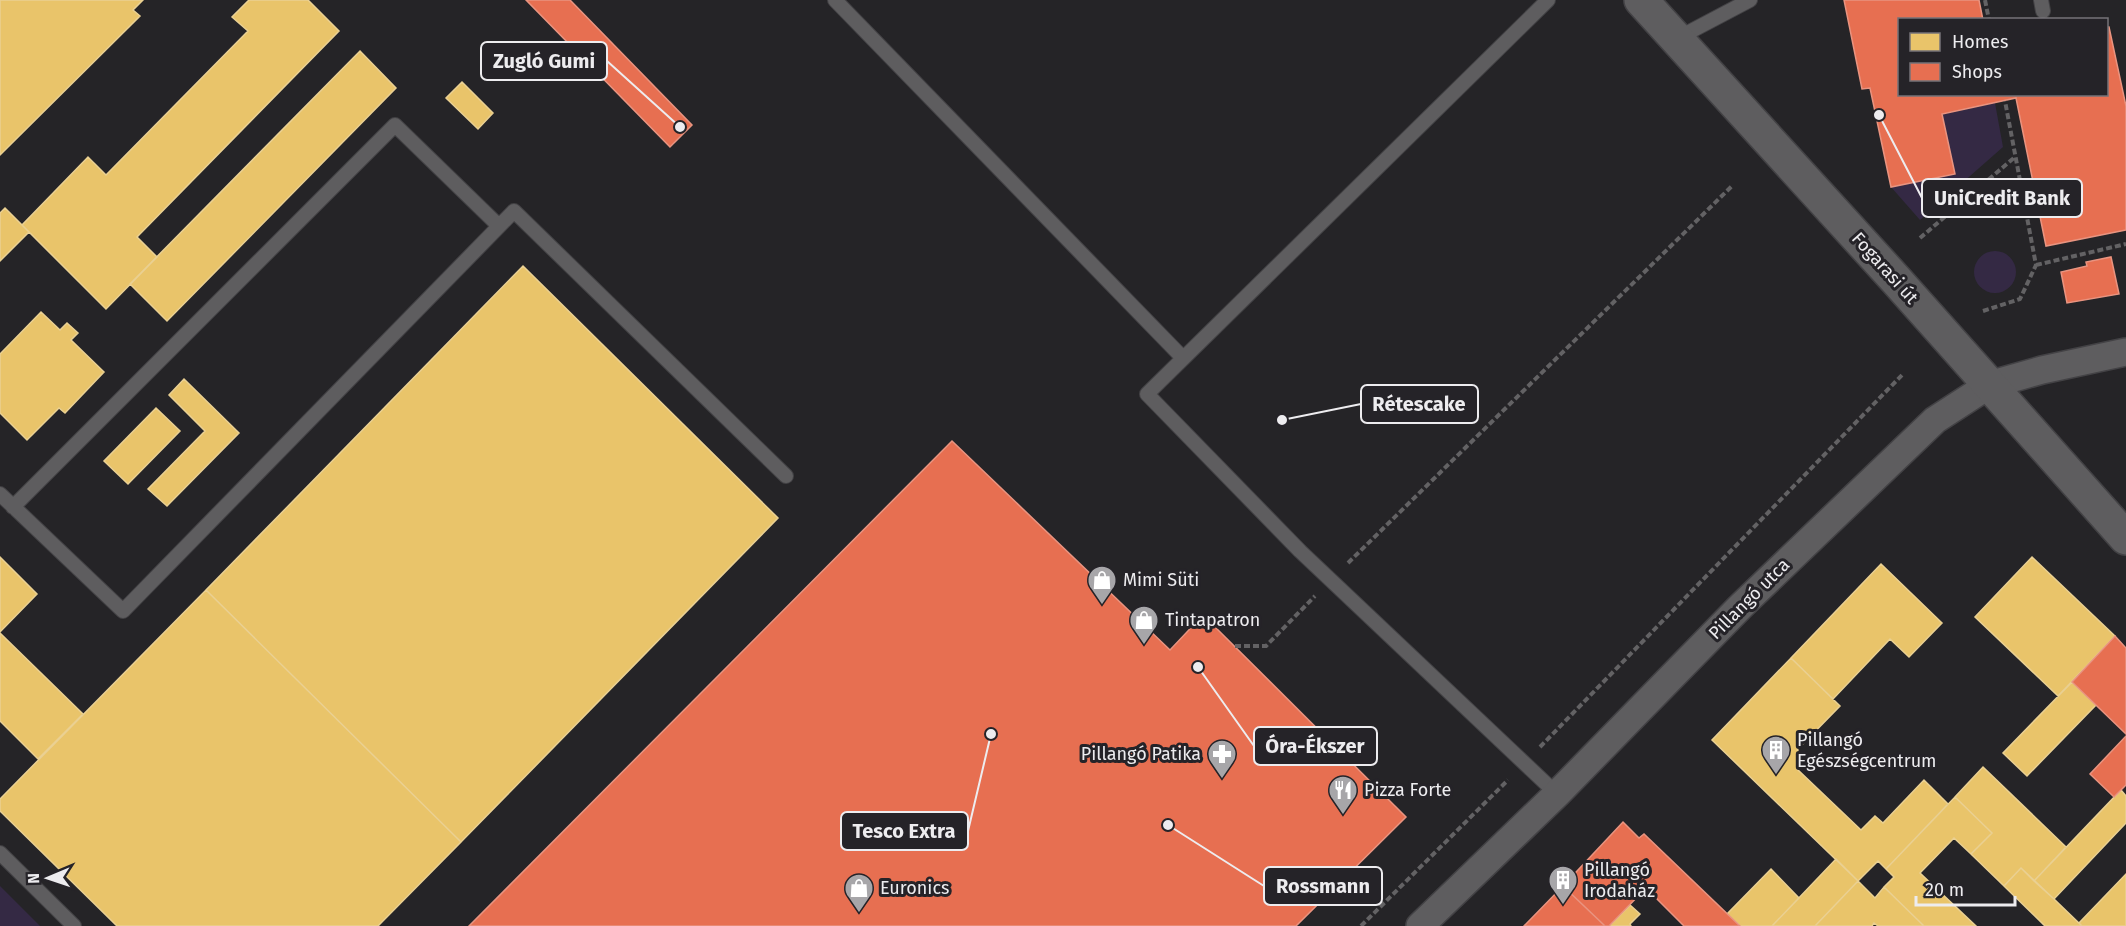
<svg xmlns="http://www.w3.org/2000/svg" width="2126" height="926" font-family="'Fira Sans',sans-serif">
<rect width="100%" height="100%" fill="#252427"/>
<path fill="#342944" d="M 1995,103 L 2003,147 L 1920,220 L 1891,187 L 1955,174 L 1942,114 Z
M1974 272a21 21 0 1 1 42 0a21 21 0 1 1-42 0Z
M 0,886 L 40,926 L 0,926 Z"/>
<path fill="#e9c46a" stroke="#ead092" stroke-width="1.5" d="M 0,0 L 143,0 L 133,10 L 140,16 L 0,155 Z
M 249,0 L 308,0 L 339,31 L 137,237 L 157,257 L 106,309 L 22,225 L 88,157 L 106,175 L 248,31 L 232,17 Z
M 360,51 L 396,88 L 167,321 L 130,284 Z
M 462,82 L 493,113 L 478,129 L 446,98 Z
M 5,208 L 29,232 L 0,261 L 0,213 Z
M 523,266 L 778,518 L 461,842 L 206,590 Z
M 41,312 L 60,330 L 67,323 L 78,333 L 71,340 L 104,372 L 65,413 L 59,408 L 27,440 L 0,413 L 0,354 Z
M 184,379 L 239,433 L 167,506 L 148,489 L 205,431 L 169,395 Z
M 156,408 L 180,431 L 128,484 L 104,461 Z
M 0,557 L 37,594 L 0,632 Z
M 2032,557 L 2115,636 L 2058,696 L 1975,617 Z
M 1881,564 L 1942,623 L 1909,657 L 1890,639 L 1833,699 L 1791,658 Z
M 206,590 L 461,842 L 378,926 L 117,926 L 0,811 L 0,799 Z
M 0,633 L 83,714 L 38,759 L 0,721 Z
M 1791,658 L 1840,706 L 1797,750 L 1807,759 L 1797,769 L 1861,830 L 1875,816 L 1883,823 L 1924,780 L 1948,804 L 1886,869 L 1878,861 L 1858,881 L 1712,740 Z
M 2072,682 L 2096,705 L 2027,776 L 2003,753 Z
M 1983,767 L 2066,847 L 2034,881 L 2021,868 L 2004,886 L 1971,854 L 1992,833 L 1955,797 Z
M 2121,790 L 2126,796 L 2126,823 L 2054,899 L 2034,881 Z
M 1955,797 L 1992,833 L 1971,854 L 1954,838 L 1920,873 L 1976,926 L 1924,926 L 1884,887 L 1894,877 L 1886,869 Z
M 1836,859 L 1858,881 L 1815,926 L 1772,926 Z
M 2021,868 L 2054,899 L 2082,926 L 2045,926 L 2004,886 Z
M 1771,869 L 1799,898 L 1772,926 L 1740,926 L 1727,914 Z
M 2126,874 L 2126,926 L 2082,926 L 2079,923 Z
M 1858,881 L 1875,898 L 1884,887 L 1924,926 L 1878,926 L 1874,923 L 1872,926 L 1815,926 Z
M 1630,905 L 1640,914 L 1630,924 L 1631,926 L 1609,926 Z"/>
<path fill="#e76f51" stroke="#e99480" stroke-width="1.5" d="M 526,0 L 570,0 L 692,125 L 670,147 Z
M 1844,0 L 1979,0 L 1983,20 L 1900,20 L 1900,94 L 2106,94 L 2106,27 L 2109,27 L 2126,106 L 2126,230 L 2046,246 L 2016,98 L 1942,114 L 1955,174 L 1891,187 L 1870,88 L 1862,89 Z
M 2111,257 L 2119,294 L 2067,303 L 2061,272 L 2087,266 L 2086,262 Z
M 952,441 L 1170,650 L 1203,615 L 1406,817 L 1296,926 L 469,926 Z
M 2115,636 L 2126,648 L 2126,734 L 2072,682 Z
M 2126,736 L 2126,785 L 2114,797 L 2090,774 Z
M 1623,822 L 1639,838 L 1644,834 L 1740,926 L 1684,926 L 1646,888 L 1609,926 L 1605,926 L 1563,886 Z
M 1563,886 L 1605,926 L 1524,926 Z"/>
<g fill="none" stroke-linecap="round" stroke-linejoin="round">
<g stroke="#434245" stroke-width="16">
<path id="service" d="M 835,0 L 1182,357
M 1548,0 L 1147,394 L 1300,551 L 1557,794
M 2041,0 L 2043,11
M 1676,39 L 1750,0
M 0,494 L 123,611 L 514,211 L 786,476
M 13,507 L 395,125 L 499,226
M 0,853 L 74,926"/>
</g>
<g stroke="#434245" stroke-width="30">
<path id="minor" d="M 1420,926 L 1557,794 L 1740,607 L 1935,420 L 1989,385 L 2042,370 L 2126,352"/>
</g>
<g stroke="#434245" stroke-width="36">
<path id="secondary" d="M 1641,0 L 1897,281 L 2126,538"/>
</g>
<path stroke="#636264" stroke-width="4" stroke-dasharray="6 3" stroke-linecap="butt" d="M 1985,0 L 1989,20
M 1920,238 L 2015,157
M 2036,265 L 2126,244
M 1983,311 L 2020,299 L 2036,265 L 2005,101
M 1348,563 L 1733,185
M 1235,646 L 1266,646 L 1315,596
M 1540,747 L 1902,375
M 1361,926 L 1508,780"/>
<use href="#service" stroke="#5e5d5f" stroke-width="14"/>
<use href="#minor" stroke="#5e5d5f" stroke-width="27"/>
<use href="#secondary" stroke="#5e5d5f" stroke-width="33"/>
</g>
<defs>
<g id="shop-pin" transform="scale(1.5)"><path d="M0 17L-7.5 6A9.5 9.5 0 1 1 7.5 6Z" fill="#a7a6a9" stroke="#252328"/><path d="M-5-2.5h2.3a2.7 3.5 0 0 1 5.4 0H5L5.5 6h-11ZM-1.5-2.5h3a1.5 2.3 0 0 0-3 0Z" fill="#fff"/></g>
<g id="building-pin" transform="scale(1.5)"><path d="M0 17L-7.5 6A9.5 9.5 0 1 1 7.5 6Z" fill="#a7a6a9" stroke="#252328"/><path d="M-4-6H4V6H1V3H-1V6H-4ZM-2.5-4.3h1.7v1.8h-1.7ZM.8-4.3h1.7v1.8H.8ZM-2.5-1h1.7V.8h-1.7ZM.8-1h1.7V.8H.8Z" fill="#fff"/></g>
<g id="pharmacy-pin" transform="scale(1.5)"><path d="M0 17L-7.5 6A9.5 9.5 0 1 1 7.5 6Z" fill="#a7a6a9" stroke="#252328"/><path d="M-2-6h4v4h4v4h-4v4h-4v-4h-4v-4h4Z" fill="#fff"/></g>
<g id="restaurant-pin" transform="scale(1.5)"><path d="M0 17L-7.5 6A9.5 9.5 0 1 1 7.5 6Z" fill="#a7a6a9" stroke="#252328"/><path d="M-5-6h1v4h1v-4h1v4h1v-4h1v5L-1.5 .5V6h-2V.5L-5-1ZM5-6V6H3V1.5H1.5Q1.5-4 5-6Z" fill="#fff"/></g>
</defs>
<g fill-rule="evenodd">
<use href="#shop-pin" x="1102" y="580"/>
<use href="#shop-pin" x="1144" y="620"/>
<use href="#building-pin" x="1776" y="750"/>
<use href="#pharmacy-pin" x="1222" y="754"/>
<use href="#restaurant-pin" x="1343" y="790"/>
<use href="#building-pin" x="1563" y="880"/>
<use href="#shop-pin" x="859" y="888"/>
</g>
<g text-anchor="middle" stroke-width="6" stroke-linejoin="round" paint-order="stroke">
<g font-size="18" fill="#edecef" stroke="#252328">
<text transform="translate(1885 268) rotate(48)" y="6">Fogarasi út</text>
<text transform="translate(1749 599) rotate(-45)" y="6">Pillangó utca</text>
</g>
<g font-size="18" fill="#edecef" stroke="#252328" text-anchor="start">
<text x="1123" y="586">Mimi Süti</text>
<text x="1165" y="626">Tintapatron</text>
<text x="1797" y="746">Pillangó<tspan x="1797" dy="21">Egészségcentrum</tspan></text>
<text x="1201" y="760" text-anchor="end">Pillangó Patika</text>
<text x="1364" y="796">Pizza Forte</text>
<text x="1584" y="876">Pillangó<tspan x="1584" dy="21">Irodaház</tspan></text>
<text x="880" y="894">Euronics</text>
</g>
</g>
<path fill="none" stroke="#edecef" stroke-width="2" d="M680 127L607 61M1879 115L1922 198M1282 420L1361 404M1198 667L1254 746M991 734L968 831M1168 825L1264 886"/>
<g fill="#edecef" stroke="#252328" stroke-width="2">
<circle cx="680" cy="127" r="6"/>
<circle cx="1879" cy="115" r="6"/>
<circle cx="1282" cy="420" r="6"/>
<circle cx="1198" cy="667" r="6"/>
<circle cx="991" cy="734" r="6"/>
<circle cx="1168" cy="825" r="6"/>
</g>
<g fill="#252328" stroke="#edecef" stroke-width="2">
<rect x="481" y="42" width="126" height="38" rx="6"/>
<rect x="1922" y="179" width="160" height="38" rx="6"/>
<rect x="1361" y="385" width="117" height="38" rx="6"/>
<rect x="1254" y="727" width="123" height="38" rx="6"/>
<rect x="841" y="812" width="127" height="38" rx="6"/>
<rect x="1264" y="867" width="118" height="38" rx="6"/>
</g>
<g font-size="20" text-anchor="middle" font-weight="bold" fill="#edecef">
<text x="544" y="68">Zugló Gumi</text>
<text x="2002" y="205">UniCredit Bank</text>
<text x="1419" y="411">Rétescake</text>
<text x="1315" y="753">Óra-Ékszer</text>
<text x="904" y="838">Tesco Extra</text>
<text x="1323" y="893">Rossmann</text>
</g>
<rect x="1898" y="18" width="210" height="78" fill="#252328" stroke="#757378" stroke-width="1.5"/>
<rect x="1910" y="33" width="30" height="18" fill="#e9c46a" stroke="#757378" stroke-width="1.5"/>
<text x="1952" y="48" font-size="18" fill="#edecef">Homes</text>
<rect x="1910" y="63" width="30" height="18" fill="#e76f51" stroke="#757378" stroke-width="1.5"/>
<text x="1952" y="78" font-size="18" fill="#edecef">Shops</text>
<g transform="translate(48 878) rotate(268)" stroke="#252328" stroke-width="4.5" paint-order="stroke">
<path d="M0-4.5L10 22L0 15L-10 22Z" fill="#edecef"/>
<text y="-9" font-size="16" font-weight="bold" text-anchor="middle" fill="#edecef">N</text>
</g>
<path d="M1916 896v9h99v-9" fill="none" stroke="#edecef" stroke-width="3"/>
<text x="1925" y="896" font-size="18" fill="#edecef" stroke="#252328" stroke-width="4.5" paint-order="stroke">20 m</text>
</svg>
